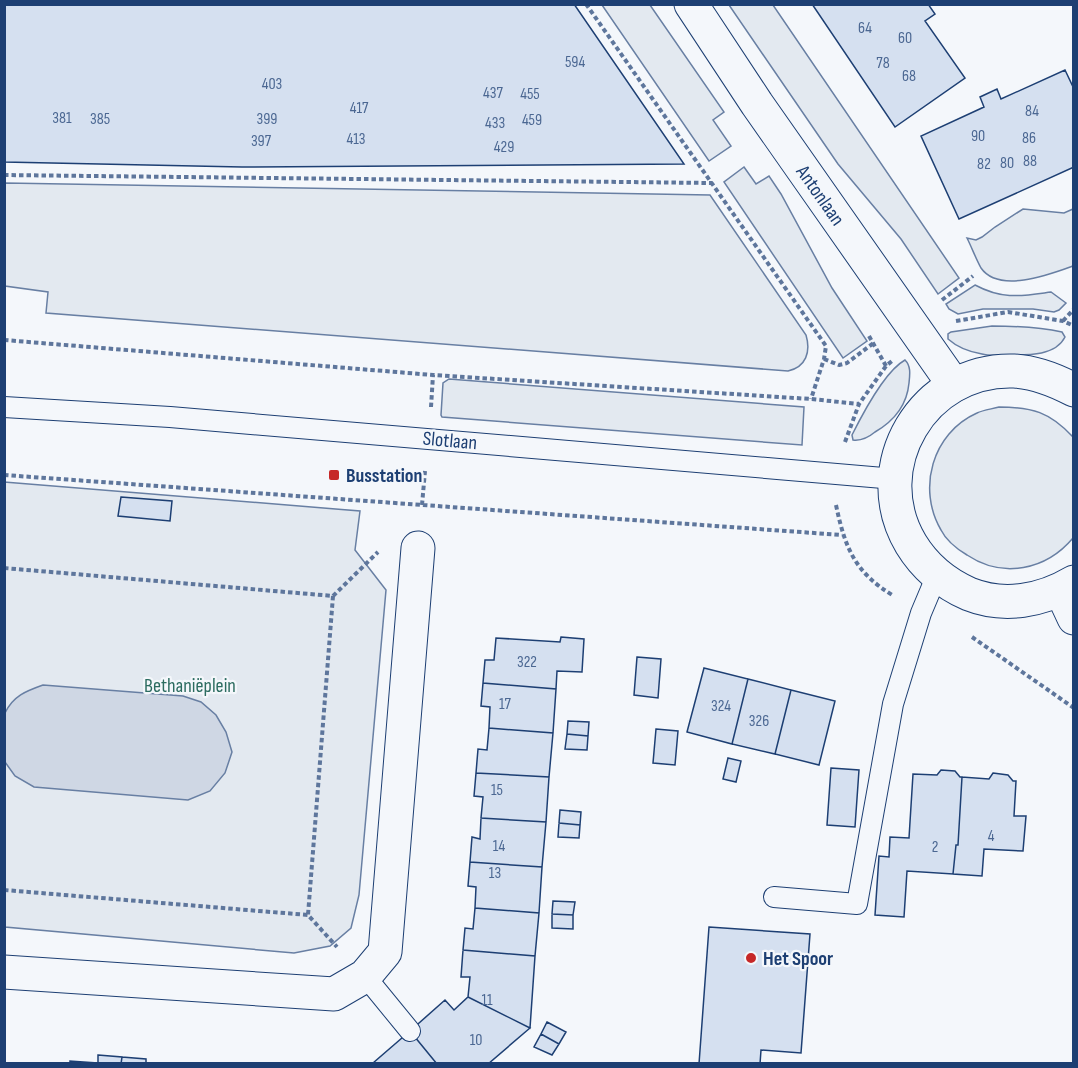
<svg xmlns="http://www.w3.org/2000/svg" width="1078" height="1068" font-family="'Sofia Sans Condensed',sans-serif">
<rect width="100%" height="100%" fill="#f4f7fb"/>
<path fill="#e3e9f0" stroke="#687fa3" stroke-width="1.5" d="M 602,5 L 650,5 L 724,112 L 713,120 L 731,146 L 709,161 Z
M 729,5 L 773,5 L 959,278 L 938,294 L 901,239 L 838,164 Z
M 744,167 L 756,184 L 769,176 L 781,194 L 832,288 L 867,341 L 843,358 L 724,182 Z
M 5,183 L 710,195 L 806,335 C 811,352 806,367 788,371 L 46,313 L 48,292 L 5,286 Z
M 1023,209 L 1064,213 L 1073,209 L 1073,266 C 1051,274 999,294 981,268 C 976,259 972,248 967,238 L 976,240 L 982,237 L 995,227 Z
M 975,285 C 1003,300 1021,296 1051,292 L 1066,303 L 1059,310 L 1054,312 L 1033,309 L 983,309 L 958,314 L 949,309 L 946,304 Z
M 992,326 C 1015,326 1039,327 1062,332 L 1065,337 C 1055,357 1025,355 1005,355 C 998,355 989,356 982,354 C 970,352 957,347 948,339 L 948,334 L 951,332 Z
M 905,360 C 911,366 910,374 909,383 C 907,405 894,421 875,432 C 869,437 861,441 853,440 L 852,435 C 862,415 885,371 905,360 Z
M 449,379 L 804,407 L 802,445 L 442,417 L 441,415 L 443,383 Z
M 999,407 C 1032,407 1050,412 1073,437 L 1073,538 C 1046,570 1003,579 967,555 C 957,549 946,540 941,530 C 917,489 932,433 977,413 C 983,410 992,409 999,407 Z
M 4,482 L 360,511 L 355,550 L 386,590 L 359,895 L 351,928 L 330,946 L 294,953 L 5,927 Z"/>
<path fill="#cfd7e4" stroke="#687fa3" stroke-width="1.5" d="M 43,685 L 183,696 L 201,702 L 216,715 L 226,732 L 232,752 L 225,773 L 210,791 L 188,800 L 34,787 L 15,776 L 5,762 L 5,713 C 13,696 26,691 43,685 Z"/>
<path fill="#d5e0f0" stroke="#1d3f73" stroke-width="1.5" d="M 4,4 L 574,4 L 684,164 L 242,167 L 4,162 Z
M 812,4 L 928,4 L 935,14 L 925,21 L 965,78 L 895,127 Z
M 1065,70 L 1074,89 L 1074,167 L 959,219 L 921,136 L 984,107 L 980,97 L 997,89 L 1001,99 Z
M 121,497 L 172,501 L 170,521 L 118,516 Z
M 561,637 L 584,639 L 582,672 L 557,671 L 556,689 L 483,683 L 485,660 L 494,660 L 496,638 L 560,642 Z
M 637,657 L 661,659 L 658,698 L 634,695 Z
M 704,668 L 748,679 L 732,744 L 687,732 Z
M 748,679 L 791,690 L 775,754 L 732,744 Z
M 483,683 L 556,689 L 553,733 L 489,728 L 490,707 L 481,706 Z
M 791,690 L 835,701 L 819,765 L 775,754 Z
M 568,721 L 589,722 L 588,736 L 567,734 Z
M 489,728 L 553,733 L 549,777 L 476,773 L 478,749 L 487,750 Z
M 656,729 L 678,731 L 675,765 L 653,763 Z
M 567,734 L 588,736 L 587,750 L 565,749 Z
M 728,758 L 741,761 L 736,782 L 723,779 Z
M 831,768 L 859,770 L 855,827 L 827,825 Z
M 941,770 L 955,771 L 960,777 L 962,777 L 958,845 L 956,845 L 953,874 L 907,871 L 904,917 L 875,915 L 879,856 L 889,857 L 890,837 L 909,838 L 913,774 L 937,775 Z
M 476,773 L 549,777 L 546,822 L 481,818 L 483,797 L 474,796 Z
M 993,773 L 1008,775 L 1013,781 L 1016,781 L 1014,816 L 1026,816 L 1023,851 L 984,849 L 982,876 L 953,874 L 956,845 L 958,845 L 962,777 L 989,779 Z
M 560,810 L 581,812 L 580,825 L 559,823 Z
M 481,818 L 546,822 L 542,867 L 470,862 L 472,837 L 480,839 Z
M 559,823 L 580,825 L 579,838 L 558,837 Z
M 470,862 L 542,867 L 539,913 L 475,908 L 476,887 L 468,886 Z
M 553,901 L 575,902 L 573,915 L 552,914 Z
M 475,908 L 539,913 L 535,956 L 463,950 L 465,928 L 473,929 Z
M 552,914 L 573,915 L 573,929 L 552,928 Z
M 709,927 L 810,934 L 801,1053 L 761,1050 L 760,1064 L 699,1064 Z
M 463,950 L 535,956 L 530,1028 L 468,997 L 470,977 L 461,977 Z
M 468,997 L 530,1028 L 488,1064 L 437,1064 L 410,1031 L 445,1000 L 454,1010 Z
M 547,1022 L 566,1032 L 559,1044 L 541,1034 Z
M 410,1031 L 437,1064 L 373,1063 Z
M 541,1034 L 559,1044 L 552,1055 L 534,1047 Z
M 98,1055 L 122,1057 L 121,1064 L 70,1064 L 70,1061 L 98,1063 Z
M 122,1057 L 146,1059 L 146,1064 L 121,1064 Z"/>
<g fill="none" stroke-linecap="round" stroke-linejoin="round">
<g stroke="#1d3f73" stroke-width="22">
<path id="service" d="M 4,407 L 170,417 L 895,479
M 774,897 L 857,904 L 893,704 L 921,613 L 937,575
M 365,976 L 410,1031"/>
</g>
<g stroke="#1d3f73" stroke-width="35">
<g id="minor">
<path id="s1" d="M 691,4 L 757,104 L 954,385"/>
<path d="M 1074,390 C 1055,380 1035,372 1014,371 C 923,368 865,467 911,544 C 925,567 944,583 969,594 C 1004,608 1042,601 1074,582"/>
<path d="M 1061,590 L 1074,618"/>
<path d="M 4,972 L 334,994 L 365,976 L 385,952 L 418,548"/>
</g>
</g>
<path stroke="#5e769c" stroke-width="4" stroke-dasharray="4.5 3" stroke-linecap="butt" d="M 586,4 L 826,346 L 824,359 L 811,399
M 4,175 L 712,183
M 942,300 L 973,276
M 956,321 L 1008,312 L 1063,321 L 1074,326
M 1063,321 L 1074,309
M 869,336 L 886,366
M 4,340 L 433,375 L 811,399 L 859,404
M 824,359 L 839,365 L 847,363 L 875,342
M 431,407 L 433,375
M 845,442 L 859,404 L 886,366 L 892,361
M 4,475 L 842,535
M 422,505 L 425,471
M 836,505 C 845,548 855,573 894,596
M 4,568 L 333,596 L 308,915
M 333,596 L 378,552
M 972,637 L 1074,708
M 4,890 L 308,915 L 337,947"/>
<use href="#service" stroke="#f4f7fb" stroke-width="20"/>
<use href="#minor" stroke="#f4f7fb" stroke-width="33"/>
</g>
<g fill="#c62828" stroke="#f4f7fb" stroke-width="2">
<rect x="328" y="469" width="12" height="12" rx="3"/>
<circle cx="751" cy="958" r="6"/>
</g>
<g text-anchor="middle" stroke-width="4.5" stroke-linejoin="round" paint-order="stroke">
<g font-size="16" fill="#4b6792">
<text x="865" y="33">64</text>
<text x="905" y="43">60</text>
<text x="575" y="67">594</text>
<text x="883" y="68">78</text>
<text x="909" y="81">68</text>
<text x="272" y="89">403</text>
<text x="493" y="98">437</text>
<text x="530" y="99">455</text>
<text x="359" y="113">417</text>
<text x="1032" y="116">84</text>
<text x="62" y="123">381</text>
<text x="100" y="124">385</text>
<text x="267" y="124">399</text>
<text x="532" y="125">459</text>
<text x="495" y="128">433</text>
<text x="978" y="141">90</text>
<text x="1029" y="143">86</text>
<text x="356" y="144">413</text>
<text x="261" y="146">397</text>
<text x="504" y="152">429</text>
<text x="1030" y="166">88</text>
<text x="1007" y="168">80</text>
<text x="984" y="169">82</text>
<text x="527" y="667">322</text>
<text x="505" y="709">17</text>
<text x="721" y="711">324</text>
<text x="759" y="726">326</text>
<text x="497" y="795">15</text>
<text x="991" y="841">4</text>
<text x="499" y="851">14</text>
<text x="935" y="852">2</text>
<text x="495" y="878">13</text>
<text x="487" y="1005">11</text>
<text x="476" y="1045">10</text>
</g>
<g font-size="20" fill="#1d3f73" stroke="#f4f7fb">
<text dy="7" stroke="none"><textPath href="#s1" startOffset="231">Antonlaan</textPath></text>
<text transform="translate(450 440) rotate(5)" y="7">Slotlaan</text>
</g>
<g font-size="20" font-weight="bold" fill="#1d3f73" stroke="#f4f7fb" text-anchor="start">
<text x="346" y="482">Busstation</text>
<text x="763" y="965">Het Spoor</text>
</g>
<g font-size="20" fill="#2c6c60" stroke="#f4f7fb">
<text x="190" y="692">Bethaniëplein</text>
</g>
</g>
<rect width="1078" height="1068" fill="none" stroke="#1d3f73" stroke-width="12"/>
</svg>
